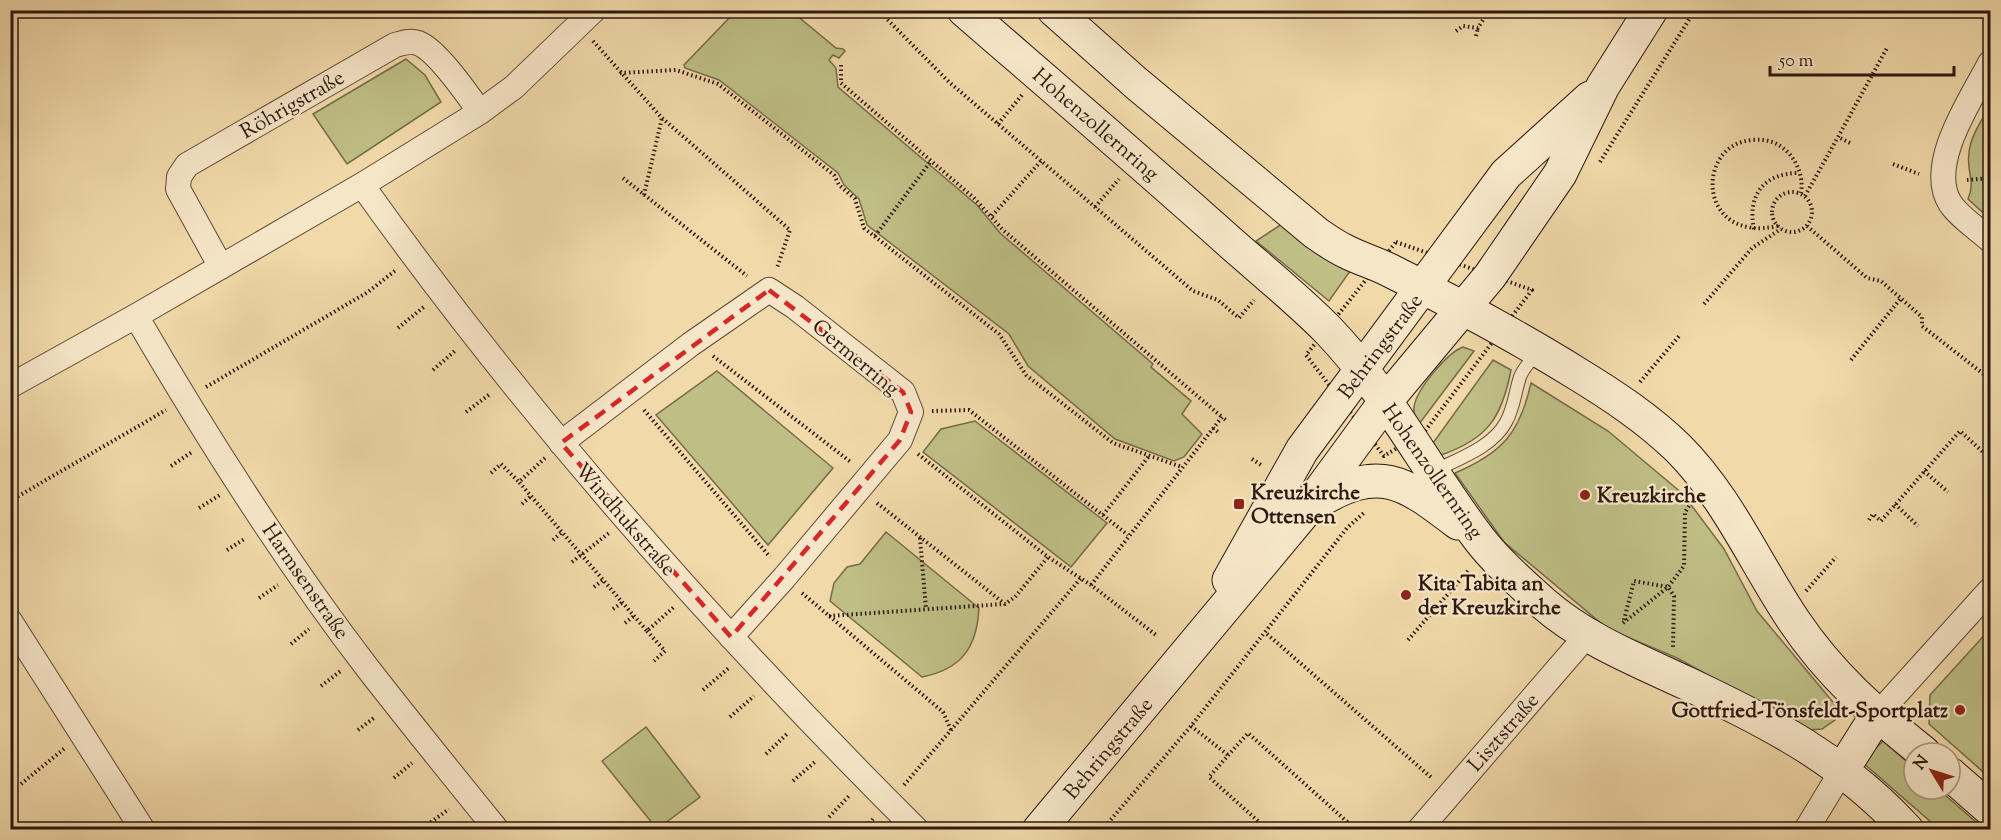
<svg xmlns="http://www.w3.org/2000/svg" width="2001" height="840" font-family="'Sorts Mill Goudy',serif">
<rect width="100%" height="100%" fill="#f1d9aa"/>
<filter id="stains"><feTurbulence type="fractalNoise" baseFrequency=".00333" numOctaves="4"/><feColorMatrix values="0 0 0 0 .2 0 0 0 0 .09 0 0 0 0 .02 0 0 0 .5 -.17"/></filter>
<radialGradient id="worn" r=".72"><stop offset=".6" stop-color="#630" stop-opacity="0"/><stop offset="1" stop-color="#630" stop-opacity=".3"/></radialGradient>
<path fill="#bebe85" stroke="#756b4a" stroke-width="1.5" d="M 731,11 L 797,11 L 795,14 L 836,48 L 843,49 L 845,51 L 839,58 L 833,55 L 829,60 L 836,68 L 838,87 L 977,205 L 1000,233 L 1153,364 L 1151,367 L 1191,401 L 1182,414 L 1202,434 L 1184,457 L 1174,461 L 1115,439 L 1028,366 L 1009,334 L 867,225 L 859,199 L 844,185 L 838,173 L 719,80 L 685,68 L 684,65 L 733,14 Z
M 406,59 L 425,75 L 441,102 L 347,164 L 313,114 Z
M 1990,105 L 1990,219 L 1968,199 C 1976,181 1966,172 1969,153 C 1970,136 1983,119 1990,105 Z
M 1285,222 L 1353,267 L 1329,301 L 1256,241 Z
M 1463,347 L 1474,351 L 1419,424 C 1416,418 1413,414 1414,407 C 1416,390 1447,353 1463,347 Z
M 1493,360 L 1511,370 C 1502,417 1488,439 1441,455 L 1433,443 Z
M 717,371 L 833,468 L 768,545 L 656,415 Z
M 1531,383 L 1608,431 L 1683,494 L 1724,549 L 1757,611 L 1837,707 L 1835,720 L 1822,729 L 1808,730 L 1677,658 L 1608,629 L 1504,542 L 1455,473 C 1502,453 1520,433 1531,383 Z
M 975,421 L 1107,523 L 1071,567 L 923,452 L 941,429 Z
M 886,532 L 979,608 C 977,647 962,669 922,677 L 830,601 L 834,583 L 847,567 L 860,564 Z
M 1990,629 L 1990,778 L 1929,724 L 1930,695 Z
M 646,727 L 700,797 L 657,829 L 602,761 Z
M 1883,741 L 1914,768 L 1914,789 L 1938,789 L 1984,829 L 1939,829 L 1862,762 Z"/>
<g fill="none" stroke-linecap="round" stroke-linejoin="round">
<g stroke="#5d4836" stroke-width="14">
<path id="lane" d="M 1434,471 C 1458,459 1493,447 1506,422 C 1514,408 1515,392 1520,377 C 1523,368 1533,359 1538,350"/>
</g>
<g stroke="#5d4836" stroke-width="26">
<path id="street" d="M 1990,63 C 1972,98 1926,164 1950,203 C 1959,217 1978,229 1990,240
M 362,185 C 527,416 715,629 917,830
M 221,267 L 178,189 L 179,177 L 187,165 L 395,45 C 403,43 410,40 418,43 C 437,50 468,95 480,112
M 136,316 C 207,438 283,558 369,670 C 411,724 454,777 497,830
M 10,386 L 136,316 L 362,185 L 480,112 L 514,87 L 594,10
M 561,443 L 691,344 L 769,290 L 795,307 L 903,392 L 911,412 L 900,440 L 784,578 L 731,637
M 10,621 L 143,830
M 1877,715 L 1990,590
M 1419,830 L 1588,634
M 1806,830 L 1843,769"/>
</g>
<g stroke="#2c1810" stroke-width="35">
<path id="secondary" d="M 964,10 C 1054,88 1144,165 1232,244 C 1264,272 1297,299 1327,329 C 1388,392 1427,471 1480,540 C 1498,563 1521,583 1543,603 C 1584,639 1637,660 1686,683 C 1771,723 1843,760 1907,830
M 1054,10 L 1136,83 L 1316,233 C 1326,240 1336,247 1347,252 C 1361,259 1375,263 1389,270 C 1453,302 1515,335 1576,373 C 1612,395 1647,418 1678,448 C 1728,498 1755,563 1794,621 C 1831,676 1873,712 1924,753
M 1314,504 C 1379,463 1403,481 1458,523
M 1229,580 L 1302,450 L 1506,174 L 1590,98
M 1843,769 L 1877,715
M 1950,774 L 1990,809
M 1039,830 L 1306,510 L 1385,402 L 1490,276 L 1560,174 L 1603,86 L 1651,10"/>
</g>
<path stroke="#2c1810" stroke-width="4" stroke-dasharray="1.5 3" stroke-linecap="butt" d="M 878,10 L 949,82 L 1193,291 L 1218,300 L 1239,318 L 1254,300
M 1456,31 L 1463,26 L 1478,28 L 1489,10
M 1476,36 L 1478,28
M 593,41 L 662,118 L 790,230 L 777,268
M 841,65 L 841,83 L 974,198 L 1003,230 L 1222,417
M 620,73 L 676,70 L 718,84 L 834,175 L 839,185 L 855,199 L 864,228 L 999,334 L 1026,375 L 1113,443 L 1182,467
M 998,124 L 1022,95
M 1850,143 L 1838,137 L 1887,48
M 1600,162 L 1695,10
M 1893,164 L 1919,174
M 623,178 L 747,276
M 1967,180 L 1990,178
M1772 212a20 20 0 1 1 40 0a20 20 0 1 1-40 0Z
M 644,195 L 662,118
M 1805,196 L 1838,137
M 1095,207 L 1119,179
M 992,216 L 1041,161
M 1778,226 C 1696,244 1695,143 1753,140 C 1764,139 1774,141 1783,148 C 1796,158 1804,176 1801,193
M 1807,226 L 1867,278 L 1881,281 L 1922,317 L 1922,326 L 1990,379
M 1754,229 C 1747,195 1764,173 1799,173
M 875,236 L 931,161
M 1396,242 L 1532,290 L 1425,431 L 1384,456 L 1306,355 Z
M 1704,304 L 1752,248 L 1781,229
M 398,328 L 425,306
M 713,356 L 852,463
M 1851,360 L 1901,298
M 433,370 L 456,350
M 1640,382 L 1680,335
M 206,387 L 368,292 L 396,270
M 644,410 L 770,557
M 932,411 L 969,410 L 1128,535
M 466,412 L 490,394
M 1213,428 L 1218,432
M 918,454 L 1048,557 L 1091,585 L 1156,635
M 545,458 L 519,482 L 634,616 L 647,631 L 674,607
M 1252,459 L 1261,465
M 171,466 L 192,452
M 1924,471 L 1948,492
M 491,473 L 501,464 L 519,482
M 10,501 L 166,410
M 877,503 L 1005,604 L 1015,597 L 1048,557
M 522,504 L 531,496
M 1895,504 L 1918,526
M 199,508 L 220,495
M 1103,515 L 1149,456
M 1869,520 L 1873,514 L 1881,521 L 1960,431 L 1983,452
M 920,538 L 926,609
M 553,540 L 562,532
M 227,550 L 246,538
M 572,562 L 609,533
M 1091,585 L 1222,417 L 1227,421
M 594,587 L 603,580
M 1806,591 L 1836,557
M 802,593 L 943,712 L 951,730
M 259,598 L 278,585
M 613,609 L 623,602
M 829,616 L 1004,604
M 1624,620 L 1634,581 L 1668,587 L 1674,596 L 1673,647
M 625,623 L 634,616
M 1623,623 L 1668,587 L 1684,566 L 1685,512 L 1689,506
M 647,631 L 665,651 L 654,661
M 1267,634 L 1433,779
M 1408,640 L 1468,571
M 291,644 L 309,629
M 321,686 L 342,670
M 703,690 L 730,667
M 730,717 L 754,696
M 1191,726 L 1228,755
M 358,730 L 375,717
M 766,754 L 788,733
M 394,778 L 412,763
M 793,781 L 816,761
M 21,784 L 65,748
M 904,785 L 1081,578
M 829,817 L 849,796
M 427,825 L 449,809
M 863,830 L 873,819
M 1102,830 L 1191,726 L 1347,528 L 1365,512
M 1268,830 L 1209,777 L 1248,733 L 1353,827 L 1350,830"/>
<use href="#lane" stroke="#f6e6c8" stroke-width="12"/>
<use href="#street" stroke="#f6e6c8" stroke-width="24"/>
<use href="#secondary" stroke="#f6e6c8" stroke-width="33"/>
</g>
<path fill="none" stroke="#d62828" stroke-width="4.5" stroke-dasharray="12 8" stroke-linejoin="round" d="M 769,290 L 903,392 L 911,412 L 900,440 L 731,637 L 561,443 Z"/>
<g fill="#8f2418" stroke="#f6e6c8" stroke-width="2">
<circle cx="1585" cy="495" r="6"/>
<rect x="1233" y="498" width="12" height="12" rx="3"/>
<circle cx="1406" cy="595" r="6"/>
<circle cx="1960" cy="710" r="6"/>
</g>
<g text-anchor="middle" stroke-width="4.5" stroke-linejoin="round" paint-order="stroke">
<g font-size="21" fill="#2c1810" stroke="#f6e6c8">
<text transform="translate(292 104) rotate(-30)" y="7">Röhrigstraße</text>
<text transform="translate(1096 124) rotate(41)" y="7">Hohenzollernring</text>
<text transform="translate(1380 346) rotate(-53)" y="7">Behringstraße</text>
<text transform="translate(856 357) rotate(40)" y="7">Germerring</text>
<text transform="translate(1433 471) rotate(55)" y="7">Hohenzollernring</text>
<text transform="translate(626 519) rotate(49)" y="7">Windhukstraße</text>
<text transform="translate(306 581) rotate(55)" y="7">Harmsenstraße</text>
<text transform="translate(1503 732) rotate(-49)" y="7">Lisztstraße</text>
<text transform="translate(1108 748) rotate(-50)" y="7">Behringstraße</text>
</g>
<g font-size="21" font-weight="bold" fill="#2c1810" stroke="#f6e6c8" text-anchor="start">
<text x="1251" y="499">Kreuzkirche<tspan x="1251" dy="24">Ottensen</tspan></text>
<text x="1597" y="502">Kreuzkirche</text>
<text x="1418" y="590">Kita Tabita an<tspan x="1418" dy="24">der Kreuzkirche</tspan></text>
<text x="1948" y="717" text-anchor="end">Gottfried-Tönsfeldt-Sportplatz</text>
</g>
</g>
<rect width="2001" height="840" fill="none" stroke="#f1d9aa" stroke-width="36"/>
<rect x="12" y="12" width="1977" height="816" fill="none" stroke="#2c1810" stroke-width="3"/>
<rect x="18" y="18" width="1965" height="804" fill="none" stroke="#2c1810" stroke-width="1.5"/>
<g transform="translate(1932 771) rotate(308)"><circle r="28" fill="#f6e6c8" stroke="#a5947e" stroke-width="1.5"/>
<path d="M0-4.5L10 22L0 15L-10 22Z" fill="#8f2418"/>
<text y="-9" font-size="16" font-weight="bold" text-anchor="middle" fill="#2c1810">N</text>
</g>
<path d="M1770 66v9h184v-9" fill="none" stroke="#2c1810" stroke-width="3"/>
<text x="1779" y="66" font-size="18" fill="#2c1810" stroke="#f6e6c8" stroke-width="4.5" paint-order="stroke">50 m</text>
<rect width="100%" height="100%" filter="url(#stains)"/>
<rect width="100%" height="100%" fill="url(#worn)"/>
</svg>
